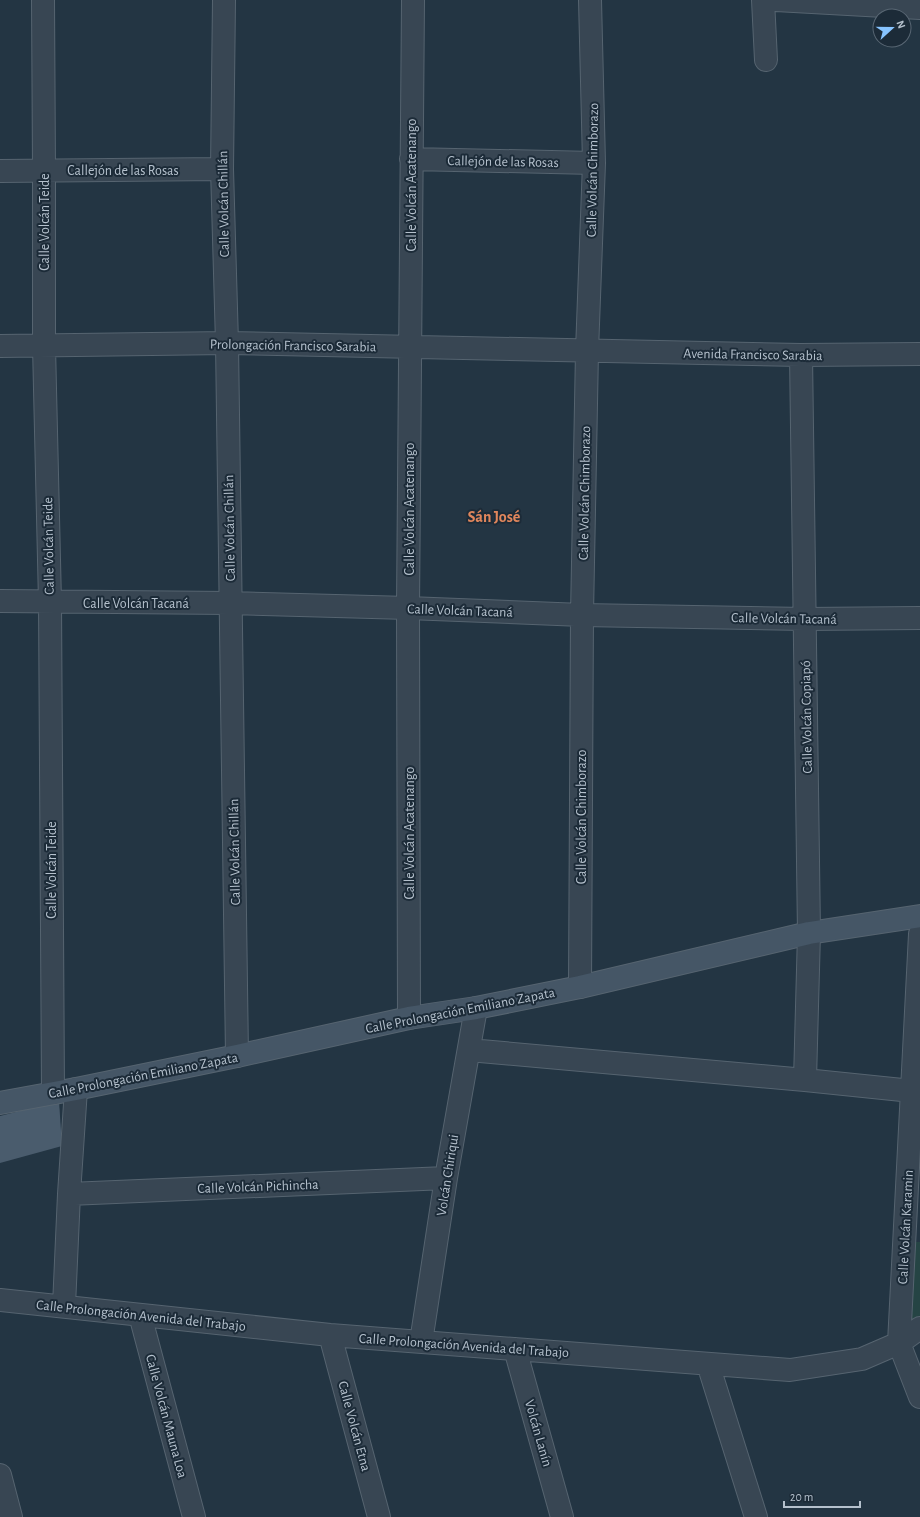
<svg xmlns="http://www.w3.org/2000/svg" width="920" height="1517" font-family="'Alegreya Sans',sans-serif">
<rect width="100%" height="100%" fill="#233543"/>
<path fill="#254444" d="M 913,1242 L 920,1242 L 920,1317 L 911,1324 Z"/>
<path fill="#4a5c6d" d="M 59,1101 L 62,1146 L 0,1163 L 0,1116 Z"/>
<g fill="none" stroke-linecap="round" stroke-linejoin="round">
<g stroke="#566470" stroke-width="24">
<path id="street" d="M 43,0 L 44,170 L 44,346 L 50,602 L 53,1093
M 224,0 L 222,169 L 227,343 L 237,1056
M 763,0 L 766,60
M 776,0 L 920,8
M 411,159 L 594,163
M 0,171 L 222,169
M 0,346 L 227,343 L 801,355 L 920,354
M 801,355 L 809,933 L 805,1080
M 0,601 L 230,603 L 408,608 L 582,615 L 805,619 L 920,618
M 920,934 L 899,1343 L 920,1397
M 580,987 L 582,615 L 587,351 L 594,163 L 590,0
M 409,1018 L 408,608 L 413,0
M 469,1050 L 805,1080 L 912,1091
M 69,1194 L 446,1178
M 0,1300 L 330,1335 L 790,1370 L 862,1359 L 899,1343 L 920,1328
M 64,1306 L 69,1194 L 76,1089
M 140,1315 L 194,1517
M 330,1335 L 379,1517
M 421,1342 L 446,1178 L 476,1008
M 515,1349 L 562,1517
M 708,1364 L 756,1517
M 0,1475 L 11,1517"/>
</g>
<g stroke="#566470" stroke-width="24">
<path id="secondary" d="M 0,1103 L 76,1089 L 237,1056 L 409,1018 L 476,1008 L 580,987 L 809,933 L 920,916"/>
</g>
<use href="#street" stroke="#384653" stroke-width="22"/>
<use href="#secondary" stroke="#455666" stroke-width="22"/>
</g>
<g text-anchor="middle" stroke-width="4" stroke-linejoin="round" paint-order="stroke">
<g font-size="14" fill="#b5c1cd" stroke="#1c2b38">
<text transform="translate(503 161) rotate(1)" y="5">Callejón de las Rosas</text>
<text x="123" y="175">Callejón de las Rosas</text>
<text transform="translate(592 170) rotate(-89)" y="5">Calle Volcán Chimborazo</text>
<text transform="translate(411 185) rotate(-90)" y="5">Calle Volcán Acatenango</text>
<text transform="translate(223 204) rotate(-91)" y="5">Calle Volcán Chillán</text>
<text transform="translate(44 222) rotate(-90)" y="5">Calle Volcán Teide</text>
<text transform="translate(293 345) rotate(1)" y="5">Prolongación Francisco Sarabia</text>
<text transform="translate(753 354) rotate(1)" y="5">Avenida Francisco Sarabia</text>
<text transform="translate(584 493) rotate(-89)" y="5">Calle Volcán Chimborazo</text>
<text transform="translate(409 509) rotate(-90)" y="5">Calle Volcán Acatenango</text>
<text transform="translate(229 528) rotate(-91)" y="5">Calle Volcán Chillán</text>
<text transform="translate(48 546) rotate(-91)" y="5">Calle Volcán Teide</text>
<text x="136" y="608">Calle Volcán Tacaná</text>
<text transform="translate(460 610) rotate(2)" y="5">Calle Volcán Tacaná</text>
<text transform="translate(784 618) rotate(1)" y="5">Calle Volcán Tacaná</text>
<text transform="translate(806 717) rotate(-91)" y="5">Calle Volcán Copiapó</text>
<text transform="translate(581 817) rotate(-90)" y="5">Calle Volcán Chimborazo</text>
<text transform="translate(409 833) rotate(-90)" y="5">Calle Volcán Acatenango</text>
<text transform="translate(234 852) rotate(-91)" y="5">Calle Volcán Chillán</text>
<text transform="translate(51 870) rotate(-90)" y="5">Calle Volcán Teide</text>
<text transform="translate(460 1010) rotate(-11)" y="5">Calle Prolongación Emiliano Zapata</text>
<text transform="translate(143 1075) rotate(-11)" y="5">Calle Prolongación Emiliano Zapata</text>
<text transform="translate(447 1175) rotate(-81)" y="5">Volcán Chiriqui</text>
<text transform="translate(258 1186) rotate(-2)" y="5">Calle Volcán Pichincha</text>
<text transform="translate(905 1227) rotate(-87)" y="5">Calle Volcán Karamin</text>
<text transform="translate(141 1315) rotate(6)" y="5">Calle Prolongación Avenida del Trabajo</text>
<text transform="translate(464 1345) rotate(4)" y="5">Calle Prolongación Avenida del Trabajo</text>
<text transform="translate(167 1416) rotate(75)" y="5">Calle Volcán Mauna Loa</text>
<text transform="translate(355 1426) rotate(75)" y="5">Calle Volcán Etna</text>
<text transform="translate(539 1433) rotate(74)" y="5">Volcán Lanín</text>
</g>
<g font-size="16" font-weight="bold" fill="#e0865c" stroke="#1c2b38">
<text x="494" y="522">Sán José</text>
</g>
</g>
<g transform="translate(892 28) rotate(69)"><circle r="19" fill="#1c2b38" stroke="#596774"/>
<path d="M0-3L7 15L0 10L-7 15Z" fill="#87c4ff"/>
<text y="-6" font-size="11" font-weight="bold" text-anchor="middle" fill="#b5c1cd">N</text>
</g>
<path d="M784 1501v6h76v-6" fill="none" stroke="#b5c1cd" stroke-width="2"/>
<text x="790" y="1501" font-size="12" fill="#b5c1cd" stroke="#1c2b38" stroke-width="3" paint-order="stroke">20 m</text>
</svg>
